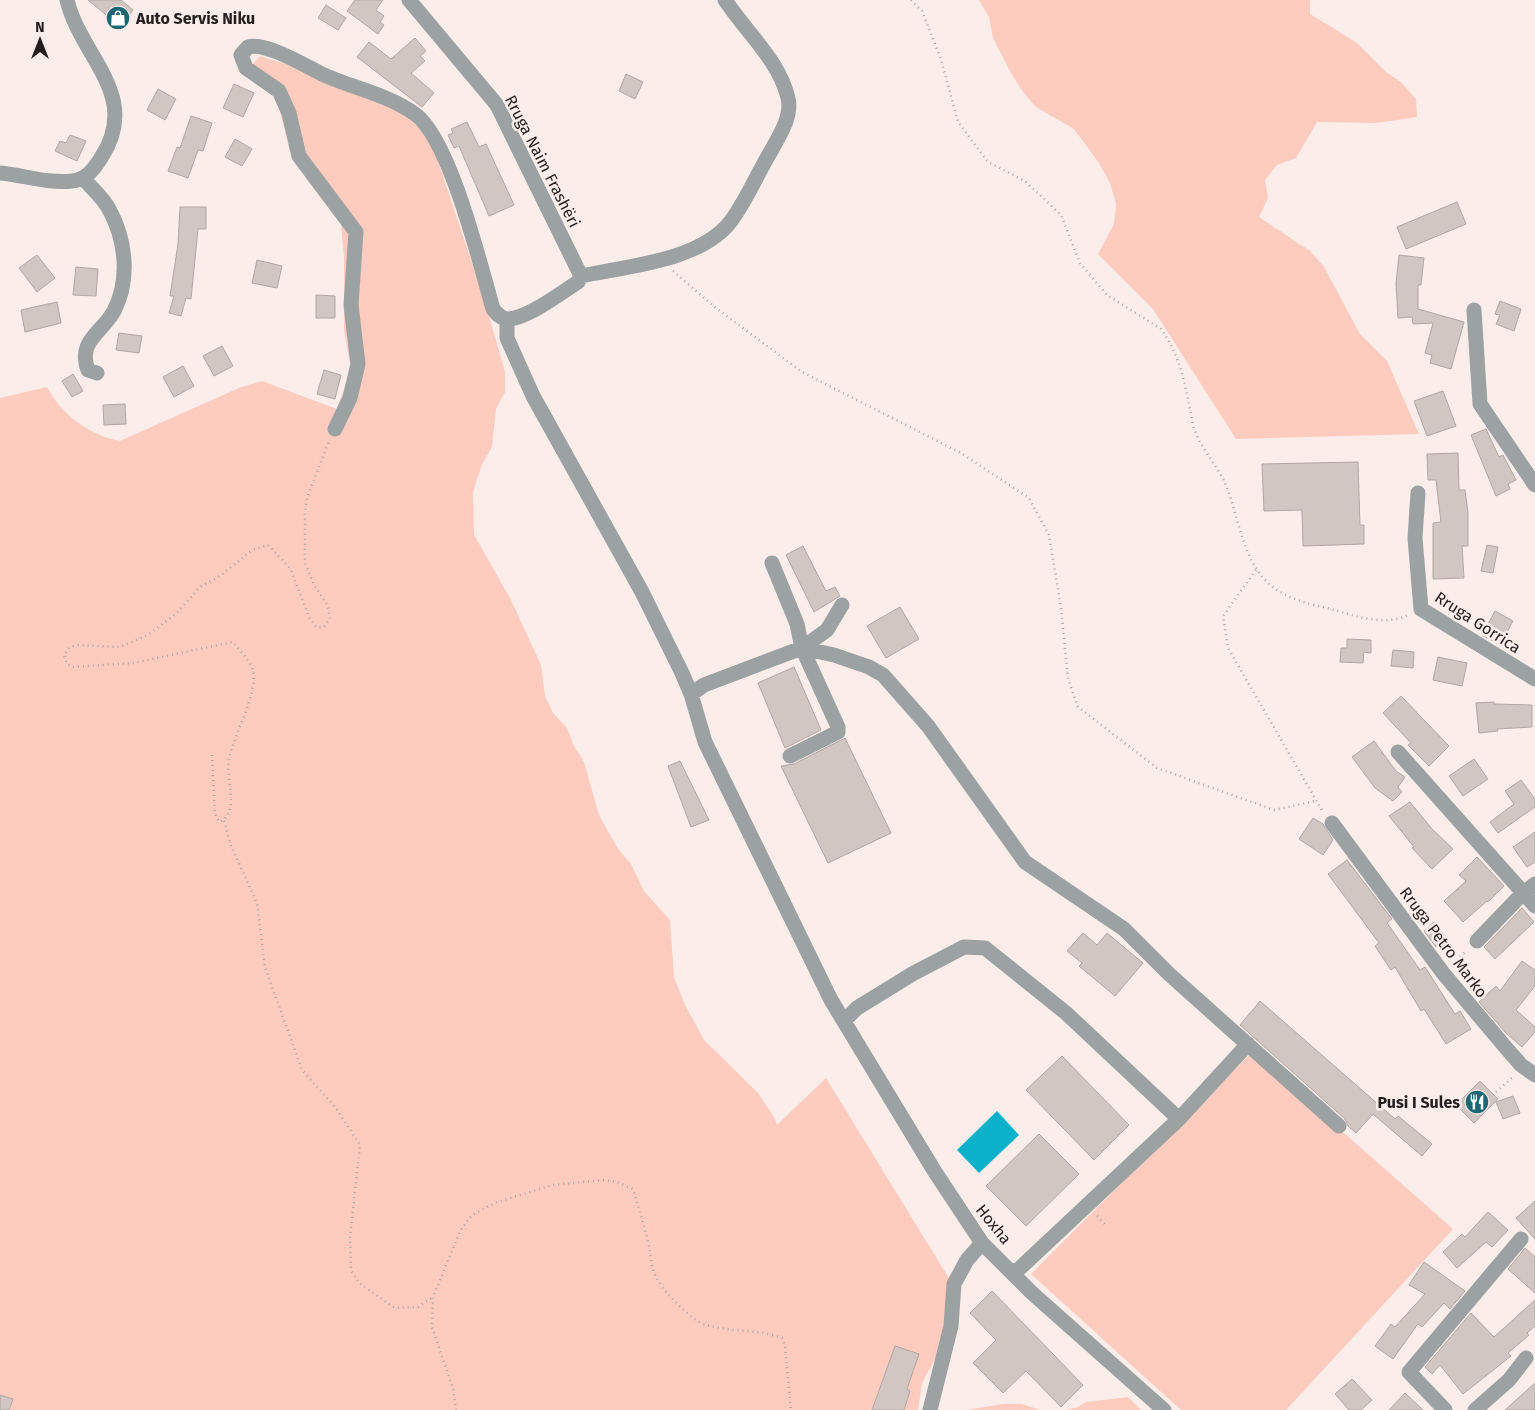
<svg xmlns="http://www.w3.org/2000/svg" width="1535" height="1410" font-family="'Fira Sans',sans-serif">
<rect width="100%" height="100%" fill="#faedea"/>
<path fill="#fecbbf" d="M 979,0 L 1310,0 L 1310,14 L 1357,43 L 1386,72 L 1402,83 L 1416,99 L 1417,117 L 1376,123 L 1317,122 L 1296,158 L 1277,165 L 1265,180 L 1268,198 L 1259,217 L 1310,251 L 1324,267 L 1360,334 L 1387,361 L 1419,434 L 1236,439 L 1153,309 L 1098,254 L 1114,224 L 1116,204 L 1110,183 L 1099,163 L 1074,129 L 1036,107 L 1023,92 L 1012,75 L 993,38 L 989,17 Z
M 260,56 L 289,65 L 403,112 L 431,140 L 486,305 L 505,372 L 505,392 L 496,409 L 492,447 L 482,464 L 473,492 L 474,535 L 510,598 L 541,665 L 545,696 L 553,713 L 567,728 L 574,746 L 584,762 L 599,815 L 618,849 L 631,864 L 644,891 L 670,920 L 674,977 L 685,1005 L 704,1040 L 758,1093 L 774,1117 L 777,1125 L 826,1078 L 950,1280 L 941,1348 L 922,1383 L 918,1410 L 0,1410 L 0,398 L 47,387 C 60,413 90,436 120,441 L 239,388 L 262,381 L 337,409 L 351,369 L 344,330 L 344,259 L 341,224 L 307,180 L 290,151 L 272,80 L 253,64 Z
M 1252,1052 L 1453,1229 L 1286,1410 L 1181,1410 L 1031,1274 Z
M 1128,1397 L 1141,1410 L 1066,1410 L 1078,1407 L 1086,1402 Z
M 1003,1404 L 1022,1404 L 1040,1410 L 967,1410 Z"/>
<path fill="#0ab1ca" d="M 997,1111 L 1019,1135 L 979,1173 L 957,1150 Z"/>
<path fill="#d2c6c3" stroke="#b1a6a3" d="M 88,0 L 121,0 L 133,10 L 120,26 Z
M 355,0 L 383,0 L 376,10 L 384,16 L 380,22 L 384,25 L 378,34 L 347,11 Z
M 326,5 L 346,18 L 338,30 L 318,18 Z
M 415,38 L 426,51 L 420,56 L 425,61 L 411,73 L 434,93 L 422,107 L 357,57 L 369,42 L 391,59 Z
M 626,74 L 643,82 L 635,99 L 619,91 Z
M 234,84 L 254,93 L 243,117 L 223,108 Z
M 158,89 L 176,99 L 165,120 L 147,110 Z
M 191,116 L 212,123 L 203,151 L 198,150 L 188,178 L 168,171 L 177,147 L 180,148 Z
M 467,122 L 479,147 L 486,144 L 514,205 L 489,216 L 459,146 L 454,148 L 448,135 L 453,133 L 451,129 Z
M 70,135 L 86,141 L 77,161 L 55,151 L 60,141 L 66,143 Z
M 235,139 L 252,149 L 242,166 L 225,157 Z
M 1457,202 L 1466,224 L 1406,249 L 1397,227 Z
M 180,207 L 206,207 L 206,229 L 198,229 L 191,299 L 186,298 L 181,316 L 169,313 L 174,296 L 170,296 L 178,244 Z
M 37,255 L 55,278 L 37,292 L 19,268 Z
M 1399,255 L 1424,258 L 1421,285 L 1418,285 L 1418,309 L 1464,322 L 1451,369 L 1430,363 L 1432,355 L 1425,353 L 1433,323 L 1413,324 L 1412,317 L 1398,318 L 1396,283 Z
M 257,260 L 282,266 L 277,288 L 252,283 Z
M 76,267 L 98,269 L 96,296 L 73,295 Z
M 316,295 L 335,296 L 335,318 L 316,318 Z
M 1500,301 L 1521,309 L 1514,331 L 1496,324 L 1500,315 L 1495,314 Z
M 57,302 L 61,323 L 25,332 L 21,310 Z
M 119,333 L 142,336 L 139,353 L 116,350 Z
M 222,346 L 233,366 L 214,376 L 203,356 Z
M 183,366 L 194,386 L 174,397 L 163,377 Z
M 324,370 L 341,375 L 335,399 L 317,394 Z
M 73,374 L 83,391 L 72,397 L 62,381 Z
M 1443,391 L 1456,426 L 1427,436 L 1414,401 Z
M 125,404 L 126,424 L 104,425 L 103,405 Z
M 1486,429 L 1499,457 L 1503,455 L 1516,480 L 1508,484 L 1510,489 L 1496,496 L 1471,435 Z
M 1458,453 L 1459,490 L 1465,490 L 1468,513 L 1468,546 L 1462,546 L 1464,578 L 1433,579 L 1433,523 L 1441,522 L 1436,480 L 1428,480 L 1427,454 Z
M 1358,462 L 1360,525 L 1364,525 L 1364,544 L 1303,546 L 1302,510 L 1264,511 L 1262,464 Z
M 1487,545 L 1498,547 L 1493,573 L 1481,571 Z
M 803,546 L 826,591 L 835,587 L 840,596 L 814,612 L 786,555 Z
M 900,607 L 919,639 L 886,658 L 867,626 Z
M 1495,611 L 1513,621 L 1500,645 L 1482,635 Z
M 1347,639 L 1371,640 L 1371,653 L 1364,652 L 1363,663 L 1340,662 L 1341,648 L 1347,648 Z
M 1393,650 L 1414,652 L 1413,668 L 1391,666 Z
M 1438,657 L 1467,663 L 1462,686 L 1433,680 Z
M 794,667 L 821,730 L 785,748 L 758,683 Z
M 1401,696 L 1449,746 L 1429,766 L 1408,745 L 1411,743 L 1383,713 Z
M 1494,702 L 1494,704 L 1532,705 L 1532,727 L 1497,729 L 1498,731 L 1479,733 L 1476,703 Z
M 845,738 L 891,833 L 828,863 L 781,766 L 794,764 Z
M 1374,741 L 1396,771 L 1405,777 L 1398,787 L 1402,792 L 1393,801 L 1375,788 L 1352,757 Z
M 1474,759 L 1488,779 L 1463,796 L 1449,776 Z
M 680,761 L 709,820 L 691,827 L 668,766 Z
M 1521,780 L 1535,799 L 1535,807 L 1498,833 L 1490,822 L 1514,804 L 1505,791 Z
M 1410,802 L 1432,829 L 1453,849 L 1432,869 L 1412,848 L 1414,847 L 1389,816 Z
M 1313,818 L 1323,824 L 1333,840 L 1323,855 L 1299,839 Z
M 1535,832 L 1535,862 L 1527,867 L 1513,847 Z
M 1477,857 L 1504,886 L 1488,902 L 1487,901 L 1463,922 L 1444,901 L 1466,881 L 1459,875 Z
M 1347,860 L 1392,919 L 1387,923 L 1420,970 L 1425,967 L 1455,1014 L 1460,1011 L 1471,1029 L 1446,1044 L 1424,1009 L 1421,1011 L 1395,967 L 1391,970 L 1375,946 L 1379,943 L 1328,874 Z
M 1522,908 L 1534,922 L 1495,959 L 1484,947 Z
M 1434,922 L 1447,938 L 1436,947 L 1424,931 Z
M 1083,933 L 1097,945 L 1107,933 L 1143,963 L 1115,996 L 1079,966 L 1082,963 L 1067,951 Z
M 1522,961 L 1535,970 L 1535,986 L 1516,1010 L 1535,1027 L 1535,1032 L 1522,1047 L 1506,1033 L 1479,1002 L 1496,986 L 1500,991 Z
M 1260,1001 L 1395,1119 L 1398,1116 L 1432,1144 L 1422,1156 L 1373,1114 L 1356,1133 L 1348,1126 L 1345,1119 L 1240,1025 Z
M 1062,1056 L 1129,1125 L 1094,1160 L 1026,1090 Z
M 1480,1081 L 1498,1099 L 1474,1123 L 1456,1105 Z
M 1513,1096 L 1520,1113 L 1503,1119 L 1496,1102 Z
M 1039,1134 L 1079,1174 L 1026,1226 L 986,1186 Z
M 1535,1201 L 1535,1239 L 1516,1218 Z
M 1488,1212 L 1508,1230 L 1492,1247 L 1486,1242 L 1457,1268 L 1443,1252 L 1462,1234 L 1465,1237 Z
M 1525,1248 L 1535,1257 L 1535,1293 L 1508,1269 Z
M 1424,1262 L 1465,1291 L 1450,1309 L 1444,1303 L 1422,1327 L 1418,1324 L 1393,1359 L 1375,1346 L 1391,1324 L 1395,1327 L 1425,1294 L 1409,1285 Z
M 992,1291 L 1083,1385 L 1061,1407 L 1026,1371 L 1003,1393 L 973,1363 L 996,1340 L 970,1313 Z
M 1535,1300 L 1535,1326 L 1527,1333 L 1529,1335 L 1508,1353 L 1511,1356 L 1463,1394 L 1440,1365 L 1432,1374 L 1425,1367 L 1471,1313 L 1494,1337 Z
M 895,1346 L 919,1354 L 907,1389 L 910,1391 L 904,1410 L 872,1410 Z
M 1352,1379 L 1372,1400 L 1361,1410 L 1349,1410 L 1335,1394 Z
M 1535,1383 L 1535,1410 L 1505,1410 Z
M 1405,1393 L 1423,1410 L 1389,1410 Z
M 0,1395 L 13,1399 L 9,1410 L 0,1410 Z"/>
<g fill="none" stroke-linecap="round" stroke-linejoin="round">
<path stroke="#afa5a2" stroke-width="2.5" stroke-dasharray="1 4" stroke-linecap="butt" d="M 911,0 L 922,11 L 941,59 L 958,122 L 988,162 L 1025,181 L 1061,215 L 1080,263 L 1107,295 L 1161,329 C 1182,358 1186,390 1193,425 C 1198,445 1215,462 1224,481 C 1242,521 1241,575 1288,596 C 1302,603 1319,606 1335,610 C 1356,617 1387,626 1408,615
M 673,271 L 716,308 L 802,372 L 961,453 L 1029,498 L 1049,535 L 1061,608 L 1068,679 L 1078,707 L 1157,768 L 1274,810 L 1315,801
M 1256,570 L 1223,616 L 1228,648 L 1323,812
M 212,755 L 215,814 L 219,822 C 241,814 225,777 229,759 C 233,736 259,692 253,670 C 250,660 239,650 233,642 L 133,663 L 72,667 L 67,664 L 64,655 L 70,647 L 78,645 L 120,647 L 148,635 L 177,613 L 200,587 L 220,576 L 252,550 L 268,545 L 290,568 L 310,619 L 316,627 L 324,627 L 330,619 L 328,606 L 314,585 L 305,563 L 305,512 L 307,498 L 329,441
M 224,821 L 231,846 L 257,903 L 265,967 L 302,1070 L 336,1108 L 360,1145 L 350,1237 L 351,1270 L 359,1283 L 395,1308 L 418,1307 L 433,1297
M 1453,964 L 1467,950
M 1496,1092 L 1514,1076
M 1097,1216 L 1107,1226
M 456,1410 L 453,1389 L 432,1327 L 433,1297 L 460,1231 L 472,1215 L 495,1203 L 552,1185 L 603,1180 L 617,1182 L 633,1189 C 639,1208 644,1226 649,1245 C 651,1255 651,1266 655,1275 C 661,1289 691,1321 706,1325 C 731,1332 757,1329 782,1338 L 785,1346 L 791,1410"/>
<path stroke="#9ca1a2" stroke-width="15" d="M 0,173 C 23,175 49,184 72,181 C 86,180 94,169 101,158 C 142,95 81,58 67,0
M 83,178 C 92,189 104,198 110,211 C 126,241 130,280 114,311 C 102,333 77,341 88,370 L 97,373
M 581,276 C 627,266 701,261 731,221 C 745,202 755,179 767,158 C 776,141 793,118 788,98 C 779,60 746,32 725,0
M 1474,310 L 1480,404 L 1535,485
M 507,319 L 507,338 L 533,396 L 642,592 L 682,673 L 691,694 L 705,742 L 831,1000 L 935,1172 L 982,1243 L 1032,1293 L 1164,1410
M 335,429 L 350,398 L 358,364 L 351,305 L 356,232 L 299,156 L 289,113 L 279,91 L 246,68 L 241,55 L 248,47 C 266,42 304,65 322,74 C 352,88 387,94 415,114 C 450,139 480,264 493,309 C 497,314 501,319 508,319 C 527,319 562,292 578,282 L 581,276 L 497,105 L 409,0
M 1418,493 L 1415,538 L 1421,609 L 1535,679
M 772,563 L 797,624 L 802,648 L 838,727 L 838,732 L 790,756
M 802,648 L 827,630 L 842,605
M 691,694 L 704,685 L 802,648 L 834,655 L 869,667 L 883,675 L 928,726 L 1025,862 L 1124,929 L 1169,974 L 1339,1126
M 1398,752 L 1535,906
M 1332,823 L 1443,973 L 1507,1049 L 1521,1065 L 1535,1075
M 1477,941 L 1523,893 L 1535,884
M 845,1020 L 857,1008 L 914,973 L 964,947 L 985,948 L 1066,1013 L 1179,1119
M 1012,1271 L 1018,1270 L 1179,1119 L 1248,1044
M 930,1410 L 951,1326 L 954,1284 L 967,1260 L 982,1243
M 1445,1410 L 1409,1372 L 1521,1239
M 1475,1410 L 1509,1380 L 1526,1358"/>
</g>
<defs>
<g id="shop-disc" transform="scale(1.25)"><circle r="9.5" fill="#1d6673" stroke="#faedea"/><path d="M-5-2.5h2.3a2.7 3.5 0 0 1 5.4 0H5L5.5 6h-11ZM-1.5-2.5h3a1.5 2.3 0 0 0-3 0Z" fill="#fff"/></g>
<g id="restaurant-disc" transform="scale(1.25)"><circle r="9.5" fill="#1d6673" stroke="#faedea"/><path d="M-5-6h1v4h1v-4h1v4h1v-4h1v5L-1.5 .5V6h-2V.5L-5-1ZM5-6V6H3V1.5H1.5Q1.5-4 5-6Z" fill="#fff"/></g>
</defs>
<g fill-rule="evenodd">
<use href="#shop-disc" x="118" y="18"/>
<use href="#restaurant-disc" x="1477" y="1102"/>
</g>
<g text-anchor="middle" stroke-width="5" stroke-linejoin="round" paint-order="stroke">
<g font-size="16" font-weight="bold" fill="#231e1d" stroke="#faedea" text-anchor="start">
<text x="136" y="24">Auto Servis Niku</text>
<text x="1460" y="1108" text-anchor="end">Pusi I Sules</text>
</g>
<g font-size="16" fill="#231e1d" stroke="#faedea">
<text transform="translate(543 161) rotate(63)" y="6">Rruga Naim Frashëri</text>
<text transform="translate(1478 622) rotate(33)" y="6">Rruga Gorrica</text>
<text transform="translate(1444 942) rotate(53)" y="6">Rruga Petro Marko</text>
<text transform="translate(994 1224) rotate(51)" y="6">Hoxha</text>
</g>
</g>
<g transform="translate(40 40)" stroke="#faedea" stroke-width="4" paint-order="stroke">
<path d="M0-4L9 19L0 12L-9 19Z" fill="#231e1d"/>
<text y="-8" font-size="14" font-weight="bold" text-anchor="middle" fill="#231e1d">N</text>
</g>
</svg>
